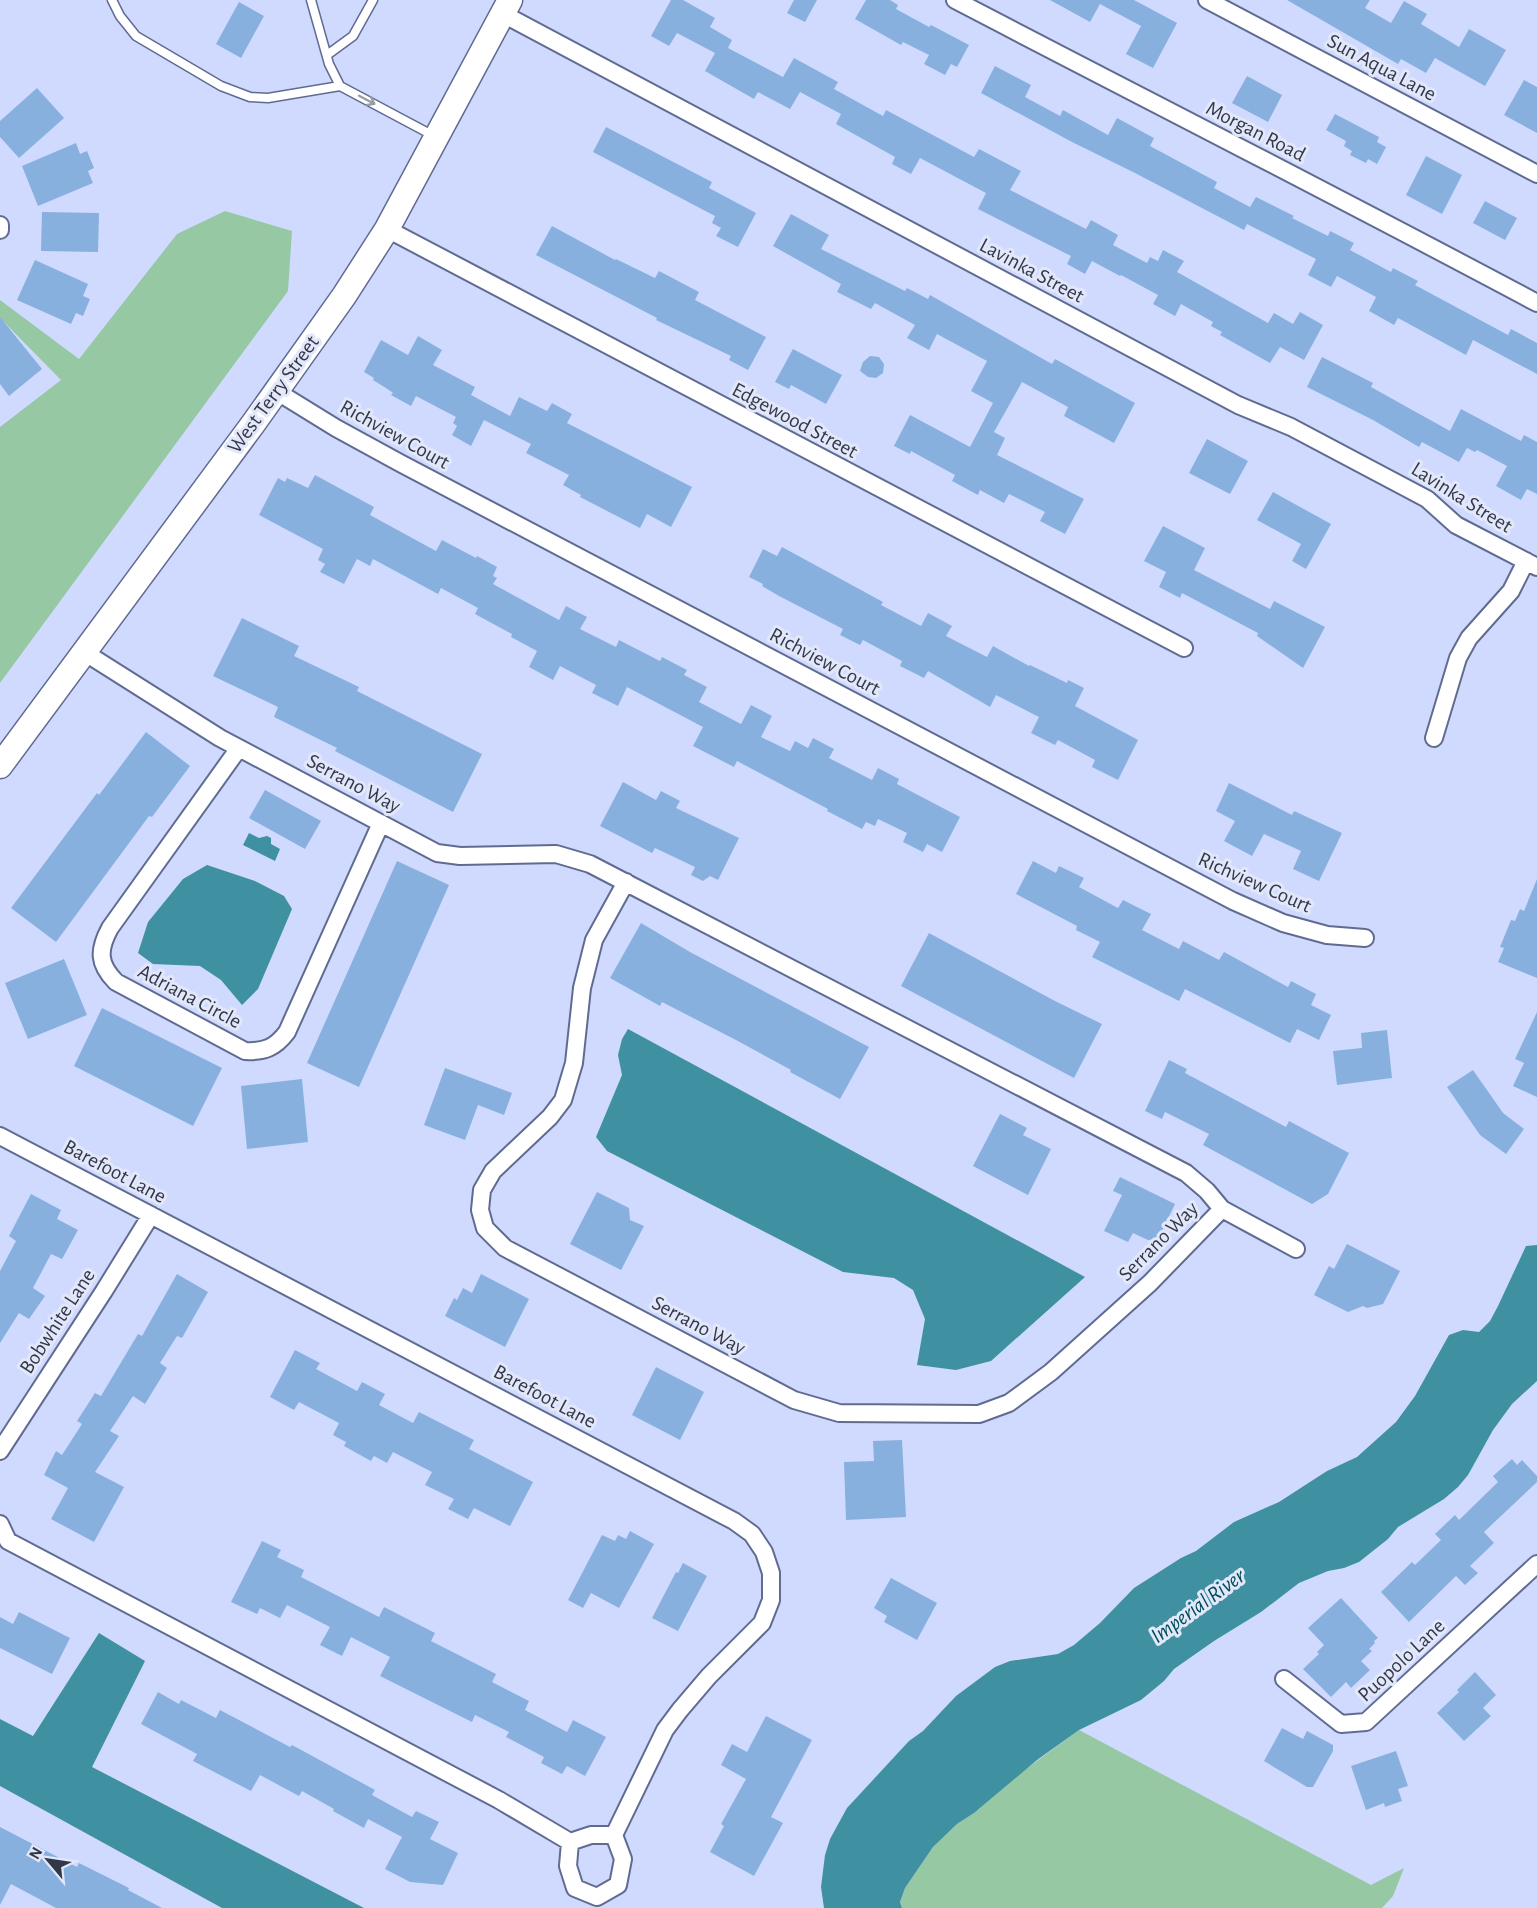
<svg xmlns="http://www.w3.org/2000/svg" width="1537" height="1908" font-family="'Alegreya Sans',sans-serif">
<rect width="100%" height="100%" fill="#d0dafe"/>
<path fill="#96c8a4" d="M 225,211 L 292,231 L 288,291 L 0,683 L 0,427 L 61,380 L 0,318 L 0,300 L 79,359 L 177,234 Z
M 1079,1730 L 1371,1885 L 1404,1868 L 1393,1896 L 1382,1908 L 902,1908 L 900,1902 L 905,1888 L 933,1847 L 957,1824 L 974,1813 L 1022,1772 Z"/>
<path fill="#3f90a0" d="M 249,833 L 259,838 L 267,836 L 271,838 L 271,844 L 280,849 L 275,861 L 243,845 Z
M 207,865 L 255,881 L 284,896 L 292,909 L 258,989 L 242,1005 L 221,980 L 200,966 L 153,964 L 138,953 L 148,922 L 183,879 Z
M 628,1029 L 1085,1277 L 991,1361 L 956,1370 L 917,1365 L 925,1319 L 913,1290 L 894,1278 L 843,1272 L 607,1151 L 596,1137 L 622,1075 L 618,1055 L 622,1039 Z
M 1537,1245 L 1537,1381 L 1512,1404 L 1493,1430 L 1468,1475 L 1458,1487 L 1444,1499 L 1398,1527 L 1388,1539 L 1359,1562 L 1344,1568 L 1328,1571 L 1299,1583 L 1261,1612 L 1214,1641 L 1174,1669 L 1164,1681 L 1141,1700 L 1079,1730 L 1037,1760 L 974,1813 L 957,1824 L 933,1847 L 905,1888 L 900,1902 L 902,1908 L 824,1908 L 821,1887 L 825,1855 L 830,1839 L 847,1808 L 909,1741 L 923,1731 L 956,1696 L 995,1667 L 1010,1661 L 1058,1654 L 1074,1645 L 1100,1623 L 1134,1588 L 1181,1558 L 1196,1551 L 1234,1522 L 1279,1502 L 1327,1471 L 1357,1457 L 1396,1422 L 1415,1396 L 1449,1335 L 1463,1330 L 1479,1332 L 1490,1321 L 1498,1306 L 1526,1246 Z
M 99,1633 L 145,1661 L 92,1767 L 364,1908 L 222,1908 L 0,1786 L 0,1719 L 33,1736 Z"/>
<path fill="#88b0df" d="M 671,0 L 683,0 L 715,18 L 710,27 L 732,40 L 728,48 L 783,77 L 794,58 L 838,82 L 834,89 L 883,116 L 886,110 L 974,157 L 979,149 L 1021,171 L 1010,190 L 1086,229 L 1091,220 L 1118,235 L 1113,245 L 1147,263 L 1150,257 L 1158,261 L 1163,250 L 1184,261 L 1177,272 L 1268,323 L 1274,313 L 1293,324 L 1300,312 L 1323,325 L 1304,360 L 1280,347 L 1270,363 L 1220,335 L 1222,332 L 1211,326 L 1213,322 L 1181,304 L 1175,316 L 1153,304 L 1158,295 L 1121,275 L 1120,276 L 1092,261 L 1085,274 L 1067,264 L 1071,256 L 978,209 L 986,193 L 920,158 L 911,174 L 892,164 L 895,157 L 836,124 L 841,114 L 800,92 L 790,109 L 758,92 L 754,99 L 705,71 L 715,53 L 677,33 L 669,46 L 651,36 Z
M 794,0 L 817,0 L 805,22 L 787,13 Z
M 866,0 L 890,0 L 898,5 L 896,9 L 929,27 L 931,25 L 969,45 L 957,67 L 951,64 L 945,75 L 924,64 L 929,55 L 903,42 L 901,45 L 855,19 Z
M 1050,0 L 1134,0 L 1177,23 L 1153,68 L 1126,54 L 1141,26 L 1100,4 L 1090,22 Z
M 1287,0 L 1370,0 L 1365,8 L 1391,23 L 1404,1 L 1427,14 L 1421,24 L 1459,47 L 1469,29 L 1506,50 L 1485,86 L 1435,58 L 1426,73 L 1401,59 L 1398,64 Z
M 239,2 L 264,16 L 241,58 L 216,44 Z
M 995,66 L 1031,85 L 1025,97 L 1060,116 L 1063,110 L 1108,135 L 1117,118 L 1154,138 L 1150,146 L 1217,182 L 1214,188 L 1250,207 L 1256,197 L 1294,216 L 1292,218 L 1328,236 L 1330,231 L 1354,243 L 1350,250 L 1391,272 L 1393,268 L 1418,281 L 1415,285 L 1508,335 L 1511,329 L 1537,343 L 1537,374 L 1473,340 L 1466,355 L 1398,318 L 1394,325 L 1369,311 L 1376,297 L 1337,276 L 1331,287 L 1308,275 L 1316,259 L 1247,224 L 1244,230 L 1135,173 L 1072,142 L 981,93 Z
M 1247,76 L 1282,95 L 1268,122 L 1232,103 Z
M 1524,80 L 1537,87 L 1537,133 L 1504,115 Z
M 37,88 L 64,118 L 19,158 L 0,137 L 0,121 Z
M 1335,114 L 1379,137 L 1377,142 L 1386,147 L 1377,164 L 1368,159 L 1366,163 L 1350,155 L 1352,151 L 1344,146 L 1346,141 L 1326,130 Z
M 606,127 L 712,182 L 709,188 L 756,213 L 738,247 L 716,236 L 721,228 L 712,223 L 715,216 L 593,152 Z
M 76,143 L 80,154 L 87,151 L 94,168 L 88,171 L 93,183 L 38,206 L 22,166 Z
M 1426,156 L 1462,175 L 1442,214 L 1406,195 Z
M 1485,201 L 1517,218 L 1505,240 L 1473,223 Z
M 42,212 L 99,213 L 98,252 L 41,251 Z
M 791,214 L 829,235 L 821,249 L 905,291 L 907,288 L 928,299 L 930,295 L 1052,364 L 1055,359 L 1135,403 L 1114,443 L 1064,416 L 1068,407 L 1022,382 L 994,432 L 1005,438 L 997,455 L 1084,499 L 1065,534 L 1040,521 L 1045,512 L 1009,494 L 1004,503 L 980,490 L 978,495 L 952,481 L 955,475 L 911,451 L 910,454 L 894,446 L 910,415 L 970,447 L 993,403 L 971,391 L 987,361 L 937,334 L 929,350 L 907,338 L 915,325 L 875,303 L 871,309 L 837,292 L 841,284 L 773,246 Z
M 552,226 L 615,260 L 616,259 L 655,278 L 659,271 L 699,292 L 695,300 L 766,337 L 748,370 L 729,360 L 731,356 L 656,320 L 657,318 L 536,255 Z
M 35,260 L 88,284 L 83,296 L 90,299 L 83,316 L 76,313 L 71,324 L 17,300 Z
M 0,317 L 42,369 L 9,396 L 0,384 Z
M 418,336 L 442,350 L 433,365 L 475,387 L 471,395 L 510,416 L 519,397 L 547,411 L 552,403 L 572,414 L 567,423 L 692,487 L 671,527 L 647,514 L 640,528 L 580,497 L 581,495 L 563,485 L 569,475 L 526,453 L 531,444 L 484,420 L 471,446 L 452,435 L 457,426 L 453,423 L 456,417 L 416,396 L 411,406 L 391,395 L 393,393 L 389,390 L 373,380 L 374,378 L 364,372 L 381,340 L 408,355 Z
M 793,349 L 842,375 L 826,404 L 791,385 L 789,389 L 775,382 Z
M 870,356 L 879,357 L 884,364 L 883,373 L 876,378 L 868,377 L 860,371 L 863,362 Z
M 1322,357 L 1373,383 L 1371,387 L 1450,431 L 1461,409 L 1521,441 L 1524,435 L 1537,442 L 1537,494 L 1527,489 L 1521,500 L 1496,486 L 1507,466 L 1477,450 L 1475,452 L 1467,448 L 1459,462 L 1422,442 L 1419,447 L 1373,420 L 1307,387 Z
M 1207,439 L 1248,461 L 1230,494 L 1189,473 Z
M 315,475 L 374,507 L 370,515 L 436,551 L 442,540 L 476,558 L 477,556 L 497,567 L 493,576 L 497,578 L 493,584 L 559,620 L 566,606 L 587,617 L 580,629 L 616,647 L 619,640 L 660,661 L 662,657 L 687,670 L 684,675 L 707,687 L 699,702 L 741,724 L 751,705 L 772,716 L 761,737 L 790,751 L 795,741 L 808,748 L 813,738 L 834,749 L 829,758 L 872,780 L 878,768 L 899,779 L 897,784 L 960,817 L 942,852 L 927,844 L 923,852 L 903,842 L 907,833 L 878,819 L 875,826 L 866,822 L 862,829 L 827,811 L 828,809 L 737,761 L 734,767 L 693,746 L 703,727 L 627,687 L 618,706 L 592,693 L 596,685 L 560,666 L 553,680 L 529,667 L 537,651 L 511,637 L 512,634 L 475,614 L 478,608 L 441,588 L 438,594 L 373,559 L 370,566 L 357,559 L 344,584 L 320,572 L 325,564 L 318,560 L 323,549 L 259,515 L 278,478 L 285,482 L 287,478 L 308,488 Z
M 1273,492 L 1331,524 L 1306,569 L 1292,561 L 1301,544 L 1257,520 Z
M 1163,526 L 1205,548 L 1194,570 L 1270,609 L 1274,601 L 1325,627 L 1303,668 L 1257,636 L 1258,633 L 1182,593 L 1180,598 L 1159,587 L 1166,572 L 1144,561 Z
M 782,547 L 883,602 L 881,605 L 921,626 L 928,613 L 952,626 L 946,636 L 987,657 L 993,646 L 1029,666 L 1030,665 L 1067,683 L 1068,680 L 1084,688 L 1075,706 L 1138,740 L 1118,780 L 1092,767 L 1095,760 L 1058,740 L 1055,745 L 1031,733 L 1039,717 L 996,695 L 990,707 L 928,671 L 924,678 L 900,666 L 902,661 L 863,640 L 860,645 L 840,635 L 843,629 L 779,596 L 762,586 L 763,584 L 749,577 L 763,549 L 777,556 Z
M 242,618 L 299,646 L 294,656 L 359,687 L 357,691 L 482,754 L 453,812 L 335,751 L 337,748 L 274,717 L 278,707 L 213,676 Z
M 146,732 L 190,766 L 152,817 L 149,816 L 56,942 L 11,908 L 97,793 L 99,795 Z
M 623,782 L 656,800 L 661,791 L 680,801 L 676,808 L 739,838 L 718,880 L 710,876 L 703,881 L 691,875 L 695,867 L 655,848 L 652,853 L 600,826 Z
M 1229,783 L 1292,815 L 1294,811 L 1342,833 L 1319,881 L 1293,869 L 1301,851 L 1264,834 L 1252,856 L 1224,841 L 1235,821 L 1216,811 Z
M 265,790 L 321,821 L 305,849 L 249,818 Z
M 397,861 L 449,885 L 359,1087 L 307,1063 Z
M 1033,861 L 1056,873 L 1059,866 L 1084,878 L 1079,887 L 1118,908 L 1123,900 L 1151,914 L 1142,930 L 1179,949 L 1183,941 L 1219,960 L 1224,952 L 1288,987 L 1291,981 L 1316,994 L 1311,1005 L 1331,1015 L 1319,1040 L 1297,1029 L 1290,1043 L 1185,989 L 1179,1001 L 1092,957 L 1100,942 L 1076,930 L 1077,926 L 1016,894 Z
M 1537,879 L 1537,978 L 1498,962 L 1504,948 L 1500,947 L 1511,920 L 1515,921 L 1520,909 L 1524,911 Z
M 641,923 L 690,952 L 869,1047 L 840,1099 L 790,1072 L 791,1070 L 736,1040 L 662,1002 L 660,1006 L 610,978 Z
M 929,933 L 1055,1001 L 1102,1024 L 1074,1078 L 901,986 Z
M 64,959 L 87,1015 L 28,1039 L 5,983 Z
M 102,1008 L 222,1068 L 193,1126 L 74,1066 Z
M 1537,1012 L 1537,1097 L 1513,1086 L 1524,1063 L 1515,1059 Z
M 1387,1030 L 1392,1078 L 1337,1085 L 1333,1051 L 1362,1048 L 1361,1033 Z
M 1169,1060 L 1187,1069 L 1185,1073 L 1286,1127 L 1289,1121 L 1349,1153 L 1328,1194 L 1312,1204 L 1203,1145 L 1209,1134 L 1165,1112 L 1162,1119 L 1145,1111 Z
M 445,1068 L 512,1093 L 504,1115 L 478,1105 L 465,1140 L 424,1125 Z
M 1473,1070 L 1503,1113 L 1524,1129 L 1506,1154 L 1480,1135 L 1447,1087 Z
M 302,1079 L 308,1142 L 247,1149 L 241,1086 Z
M 1000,1114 L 1027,1128 L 1023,1135 L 1051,1149 L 1028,1195 L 973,1166 Z
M 1120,1177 L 1175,1204 L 1158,1239 L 1148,1240 L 1133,1233 L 1128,1242 L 1104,1231 L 1122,1195 L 1113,1191 Z
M 597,1192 L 629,1208 L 630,1220 L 644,1226 L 621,1270 L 570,1244 Z
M 31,1194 L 61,1210 L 57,1219 L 78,1230 L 62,1259 L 51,1254 L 33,1288 L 45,1296 L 29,1319 L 19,1313 L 0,1343 L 0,1271 L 16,1241 L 9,1236 Z
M 1347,1244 L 1400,1271 L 1383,1304 L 1367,1308 L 1363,1306 L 1348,1312 L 1314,1295 L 1329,1266 L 1334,1269 Z
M 177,1274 L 208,1292 L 182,1338 L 177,1336 L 160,1363 L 167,1368 L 145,1404 L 133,1396 L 110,1431 L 119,1436 L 95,1472 L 124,1487 L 94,1542 L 51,1519 L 68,1488 L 44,1475 L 56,1451 L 62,1455 L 82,1424 L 77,1421 L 95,1393 L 101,1396 L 138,1334 L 142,1336 Z
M 481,1274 L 529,1299 L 505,1347 L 445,1316 L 454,1298 L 457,1300 L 463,1288 L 472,1293 Z
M 295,1350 L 320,1363 L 316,1369 L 357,1391 L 362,1382 L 385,1394 L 379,1405 L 413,1423 L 419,1412 L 474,1440 L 469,1449 L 533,1482 L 510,1526 L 474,1508 L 468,1519 L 448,1509 L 454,1499 L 425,1485 L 432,1472 L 393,1452 L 387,1463 L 374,1456 L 371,1461 L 344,1446 L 346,1442 L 333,1435 L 339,1423 L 299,1402 L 294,1410 L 270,1397 Z
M 656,1367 L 704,1392 L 680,1440 L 632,1415 Z
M 902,1440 L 906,1517 L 846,1520 L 844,1462 L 874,1461 L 873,1441 Z
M 1512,1459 L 1517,1465 L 1522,1460 L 1537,1476 L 1537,1482 L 1484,1532 L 1494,1543 L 1470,1566 L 1478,1573 L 1465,1585 L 1456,1576 L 1409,1622 L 1381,1592 L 1412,1562 L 1415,1565 L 1441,1540 L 1435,1534 L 1455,1515 L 1459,1520 L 1498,1482 L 1493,1476 Z
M 630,1531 L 654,1544 L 619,1608 L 591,1593 L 583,1608 L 568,1600 L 602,1535 L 615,1541 L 618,1535 L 626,1539 Z
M 262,1541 L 281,1550 L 277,1557 L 304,1570 L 301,1577 L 379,1617 L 384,1607 L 435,1633 L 431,1641 L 496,1674 L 492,1682 L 529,1701 L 525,1710 L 567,1732 L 573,1720 L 606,1737 L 585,1776 L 567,1766 L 562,1774 L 541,1763 L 544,1757 L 506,1737 L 509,1732 L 475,1715 L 472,1722 L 380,1676 L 390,1657 L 351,1637 L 342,1656 L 320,1645 L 330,1627 L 287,1605 L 280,1618 L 260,1608 L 257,1614 L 231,1602 Z
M 683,1563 L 707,1576 L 678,1631 L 652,1618 L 676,1572 L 678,1573 Z
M 891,1578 L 937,1603 L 917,1640 L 884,1622 L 887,1616 L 874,1608 Z
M 1341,1598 L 1378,1638 L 1374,1641 L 1375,1643 L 1369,1649 L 1372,1651 L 1361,1661 L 1370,1670 L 1351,1688 L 1346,1682 L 1331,1697 L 1303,1669 L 1319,1654 L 1317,1652 L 1324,1645 L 1308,1628 Z
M 19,1612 L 70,1638 L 52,1674 L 0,1648 L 0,1617 L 13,1624 Z
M 1475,1672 L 1496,1695 L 1483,1708 L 1491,1716 L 1464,1741 L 1437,1713 L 1459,1692 L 1457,1690 Z
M 158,1692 L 179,1704 L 181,1700 L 216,1718 L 220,1710 L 290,1747 L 292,1745 L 375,1790 L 372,1795 L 412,1817 L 416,1811 L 439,1822 L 430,1839 L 458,1853 L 443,1885 L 410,1882 L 385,1869 L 402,1837 L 368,1819 L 364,1828 L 333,1811 L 334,1809 L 302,1791 L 299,1796 L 260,1775 L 251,1791 L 193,1761 L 197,1754 L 141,1724 Z
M 766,1716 L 812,1740 L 771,1817 L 783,1823 L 754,1876 L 710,1852 L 724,1826 L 721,1824 L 746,1779 L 721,1765 L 732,1744 L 747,1752 Z
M 1282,1728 L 1303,1739 L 1307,1731 L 1333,1745 L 1333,1751 L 1313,1787 L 1307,1787 L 1264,1761 Z
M 1396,1751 L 1408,1786 L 1398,1789 L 1402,1801 L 1385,1807 L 1384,1803 L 1366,1810 L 1351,1766 Z
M 0,1827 L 77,1867 L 79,1863 L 129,1888 L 128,1890 L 162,1908 L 56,1908 L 11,1884 L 0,1905 Z"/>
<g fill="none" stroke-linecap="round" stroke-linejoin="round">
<g stroke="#606b92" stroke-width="11">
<path id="lane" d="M 112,0 L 120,16 L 136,36 L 221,86 L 250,97 L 268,98 L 340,86
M 311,0 L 329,64 L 340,86 L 434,136
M 327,55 L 353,36 L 373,0"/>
</g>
<g stroke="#606b92" stroke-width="20">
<path id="street" d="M 955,0 C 1149,101 1344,200 1537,303
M 1207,0 L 1537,174
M 503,14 L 1238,405 L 1291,427 L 1427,499 L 1456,525 L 1537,567
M 0,225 L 0,230
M 387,229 L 1184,648
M 276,391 L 336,428 L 400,463 L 1233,901 L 1283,923 L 1327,935 L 1365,938
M 84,652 L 220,738 L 437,853 L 460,856 L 556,854 L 590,864 L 1186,1173 L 1207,1191 L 1222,1209 L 1296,1249
M 1434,738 L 1458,658 L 1469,638 L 1511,591 L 1526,561
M 239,748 L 110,928 C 98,950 98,964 116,982 L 245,1051 C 264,1052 275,1048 287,1032 L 381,823
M 626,882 L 594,940 L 582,988 L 574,1063 L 563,1100 L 550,1117 L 493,1171 L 482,1190 L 480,1210 L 485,1228 L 505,1248 L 794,1400 L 839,1413 L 979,1414 L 1009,1403 L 1051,1372 L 1150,1283 L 1222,1209
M 0,1136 L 734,1521 L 752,1534 L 764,1552 L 771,1573 L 771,1600 L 762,1623 L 709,1676 L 680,1710 L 665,1730 L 614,1835 L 623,1859 L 618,1885 L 597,1897 L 575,1888 L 568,1866 L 570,1842
M 0,1451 L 104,1291 L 151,1215
M 0,1524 L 8,1541
M 8,1541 L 499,1800 L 570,1842 L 591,1835 L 614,1835
M 1284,1679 L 1341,1724 L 1366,1722 L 1537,1564"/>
</g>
<g stroke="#606b92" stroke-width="27">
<path id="secondary" d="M 0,766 L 253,424 L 344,296 L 387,229 L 510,0"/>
</g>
<use href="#lane" stroke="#fff" stroke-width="8"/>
<use href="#street" stroke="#fff" stroke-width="16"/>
<use href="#secondary" stroke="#fff" stroke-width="24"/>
</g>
<defs><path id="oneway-shaft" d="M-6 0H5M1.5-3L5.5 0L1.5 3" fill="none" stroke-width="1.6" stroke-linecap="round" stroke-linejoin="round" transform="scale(1.5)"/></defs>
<use stroke="#999ca4" href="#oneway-shaft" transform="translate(367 100) rotate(28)"/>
<g text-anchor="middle" stroke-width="6" stroke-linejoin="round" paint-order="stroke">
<g font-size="21" fill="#333849" stroke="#e2e8fa">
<text transform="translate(1382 67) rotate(28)" y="7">Sun Aqua Lane</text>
<text transform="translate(1256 131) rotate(27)" y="7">Morgan Road</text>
<text transform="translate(1032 270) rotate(28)" y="7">Lavinka Street</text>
<text transform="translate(273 394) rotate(-54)" y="7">West Terry Street</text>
<text transform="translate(795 420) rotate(28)" y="7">Edgewood Street</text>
<text transform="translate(395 434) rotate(29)" y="7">Richview Court</text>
<text transform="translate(1462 497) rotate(32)" y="7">Lavinka Street</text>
<text transform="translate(825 661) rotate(28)" y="7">Richview Court</text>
<text transform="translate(354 783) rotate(28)" y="7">Serrano Way</text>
<text transform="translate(1255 882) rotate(24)" y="7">Richview Court</text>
<text transform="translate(190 996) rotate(28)" y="7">Adriana Circle</text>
<text transform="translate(115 1171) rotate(28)" y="7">Barefoot Lane</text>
<text transform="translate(1158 1241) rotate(-45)" y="7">Serrano Way</text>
<text transform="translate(57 1321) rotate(-57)" y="7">Bobwhite Lane</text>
<text transform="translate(699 1325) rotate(28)" y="7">Serrano Way</text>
<text transform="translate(545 1396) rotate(28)" y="7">Barefoot Lane</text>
<text transform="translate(1401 1660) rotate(-43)" y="7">Puopolo Lane</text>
</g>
<g font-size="22" font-style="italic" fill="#004c58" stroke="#e2e8fa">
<text transform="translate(1197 1605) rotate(-36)" y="8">Imperial River</text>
</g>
</g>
<g transform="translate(48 1860) rotate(299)" stroke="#e2e8fa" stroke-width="4.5" paint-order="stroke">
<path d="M0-4.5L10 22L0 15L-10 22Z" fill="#333849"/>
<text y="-9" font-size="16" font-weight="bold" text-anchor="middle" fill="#333849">N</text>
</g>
</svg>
